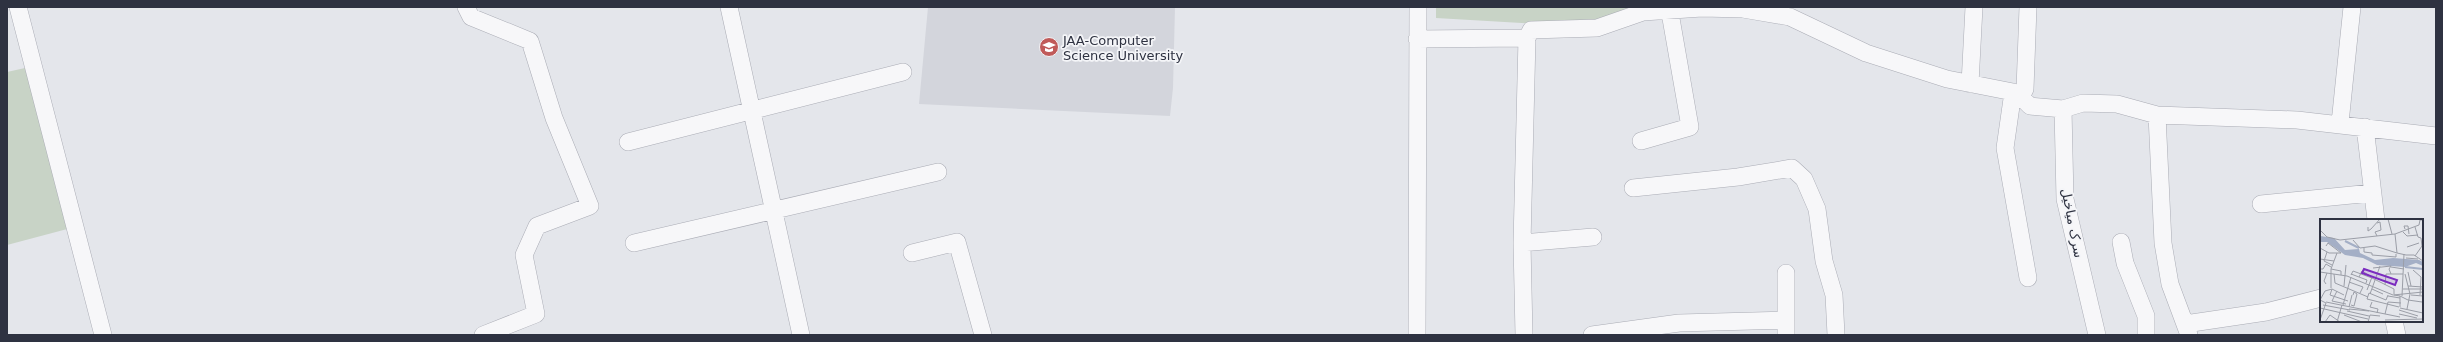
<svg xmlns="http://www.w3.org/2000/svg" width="2443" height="342" font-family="'DejaVu Sans','Noto Sans Arabic',sans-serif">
<rect width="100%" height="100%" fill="#e4e6eb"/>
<path fill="#d3d5dc" d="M 928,7 L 1175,7 L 1173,88 L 1170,116 L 919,104 Z"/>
<path fill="#c8d3c6" d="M 1436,7 L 1633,7 L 1633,15 L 1571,26 L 1436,18 Z
M 25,68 L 71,228 L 7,245 L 7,72 Z"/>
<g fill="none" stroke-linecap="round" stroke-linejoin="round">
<g stroke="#aaacb5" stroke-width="18">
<path id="minor" d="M 18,7 L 103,335
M 466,7 L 471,17 L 530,41 L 554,118 L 590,206 L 537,226 L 524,255 L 536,314 L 483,335
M 729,7 L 801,335
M 1417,39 L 1527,38 L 1531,30 L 1597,28 L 1643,12 L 1702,8 L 1743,9 L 1790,17 L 1866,53 L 1947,79 L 2013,92 L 2021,97 L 2030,106 L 2063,109 L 2083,103 L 2117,104 L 2157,115 L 2297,120 L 2436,136
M 1970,84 L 1974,7
M 2013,92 L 2005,148 L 2028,278
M 2021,97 L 2025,89 L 2028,7
M 2063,109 L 2065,199 L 2097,335
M 2157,115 L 2163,243 L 2170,284 L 2189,335
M 2340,123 L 2352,7
M 2365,127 L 2376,220
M 1641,141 L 1690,127 L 1669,7
M 628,142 L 903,72
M 1633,188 L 1738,177 L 1792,168 L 1804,179 L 1817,209 L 1824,261 L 1834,295 L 1836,335
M 2261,204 L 2372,193
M 2121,242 L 2125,263 L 2146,316 L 2146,335
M 634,243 L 938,172
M 1522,243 L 1593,237
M 912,253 L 957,242 L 983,335
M 1786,273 L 1786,335
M 2394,321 L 2397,335
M 2185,324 L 2266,312 L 2321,298
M 1417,335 L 1418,7
M 1524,335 L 1522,243 L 1527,38
M 1592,335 L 1679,323 L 1786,320"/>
</g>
<use href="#minor" stroke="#f7f7f9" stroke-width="17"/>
</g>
<defs>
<g id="university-disc" transform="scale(1)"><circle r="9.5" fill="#c05a59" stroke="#f4f5f8"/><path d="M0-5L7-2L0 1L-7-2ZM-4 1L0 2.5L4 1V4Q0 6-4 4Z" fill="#fff"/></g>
</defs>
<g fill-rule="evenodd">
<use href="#university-disc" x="1049" y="47"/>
</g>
<g text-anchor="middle" stroke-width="3.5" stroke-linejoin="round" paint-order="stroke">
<g font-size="13" fill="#2e3241" stroke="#f4f5f8" text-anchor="start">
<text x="1063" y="45">JAA-Computer<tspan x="1063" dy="15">Science University</tspan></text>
</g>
<g font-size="13" fill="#2e3241" stroke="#f4f5f8">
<text transform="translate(2073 223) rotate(79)" y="5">سرک میاخیل</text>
</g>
</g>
<g transform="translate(2320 219)">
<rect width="103" height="103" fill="#e4e6eb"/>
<path d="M 0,17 L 14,19 L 25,31 L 39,30 L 40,34 L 55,41 L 73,39 L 99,41 L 103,43 L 103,47 L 96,44 L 85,48 L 57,46 L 43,39 L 25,36 L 7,23 L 0,23 Z" fill="#a4afc6"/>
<path fill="none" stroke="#a4afc6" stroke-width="2" d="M 25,22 L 39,29M 85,48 L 103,50"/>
<path fill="none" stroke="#9b9ea7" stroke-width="1" d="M 68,0 L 72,15M 57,4 L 60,3 L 61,11 L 55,13 L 57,17M 48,8 L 48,12 L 51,10 L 60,0M 85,10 L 84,7 L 88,7 L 89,15M 0,11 L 7,18 L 20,21 L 75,15M 83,13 L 87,17 L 98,16M 33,21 L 40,29 L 55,27 L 77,34M 87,28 L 99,24M 0,29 L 9,34 L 21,34 L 8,24 L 6,27M 44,29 L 44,33 L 52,34 L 52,36 L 76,38 L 76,35M 7,33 L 4,42 L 12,46M 86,36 L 77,34 L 75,15 L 99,6 L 100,1 L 103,1M 86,36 L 94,36 L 103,42M 95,37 L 102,27 L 101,19 L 98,18 L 95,8M 86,39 L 98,40M 0,40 L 14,42M 71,48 L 84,50M 53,49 L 71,47 L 69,50 L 71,55M 0,50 L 3,50 L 6,45 L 11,48M 11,50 L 21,52 L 21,56M 93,51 L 101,58 L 100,76M 0,53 L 27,57 L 73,76M 88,53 L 91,67M 14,55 L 15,64 L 48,78M 31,55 L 47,61 L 46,64M 85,55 L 90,75 L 87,90M 31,56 L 33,52 L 52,59 L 74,70 L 74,75M 39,58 L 42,52 L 52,58M 29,63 L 43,68 L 40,74M 6,65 L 4,62 L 7,54M 65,66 L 66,55 L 83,55M 24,67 L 26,46M 88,67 L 103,68M 11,69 L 11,50 L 17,34M 52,70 L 63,75M 83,70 L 103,70M 47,71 L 52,58M 17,72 L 12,82 L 26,85M 50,75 L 60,47M 24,76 L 12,70 L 10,76 L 28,82M 68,76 L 66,81 L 49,74 L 47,80 L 79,88M 73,76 L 103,73M 74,76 L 80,77 L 80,88M 91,76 L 103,77M 68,77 L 80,79M 80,77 L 88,81 L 102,83M 82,77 L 84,35M 0,81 L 6,84 L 0,101M 0,81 L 5,72 L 12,70M 6,83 L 80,98M 52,83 L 50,88 L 58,90 L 57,94M 3,86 L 30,91M 23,86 L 31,58M 31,86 L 34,87 L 37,75 L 34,73 L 33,76M 29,88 L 32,76M 0,89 L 48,100M 80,89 L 103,94M 29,90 L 49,92M 79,91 L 98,97M 27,92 L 49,97M 65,95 L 68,83 L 81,84M 79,95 L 97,99M 24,96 L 42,103M 65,101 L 103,100M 5,103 L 10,96 L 20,103M 17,103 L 22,86M 48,103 L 50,96 L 60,97"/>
<path fill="#7b2cbf" fill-opacity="0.15" stroke="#7b2cbf" stroke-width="2" d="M 44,50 L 77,61 L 75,66 L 42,54 Z"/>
<rect width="103" height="103" fill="none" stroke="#2e3241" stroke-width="2"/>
</g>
<rect width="2443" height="342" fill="none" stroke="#2e3241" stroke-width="16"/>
</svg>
